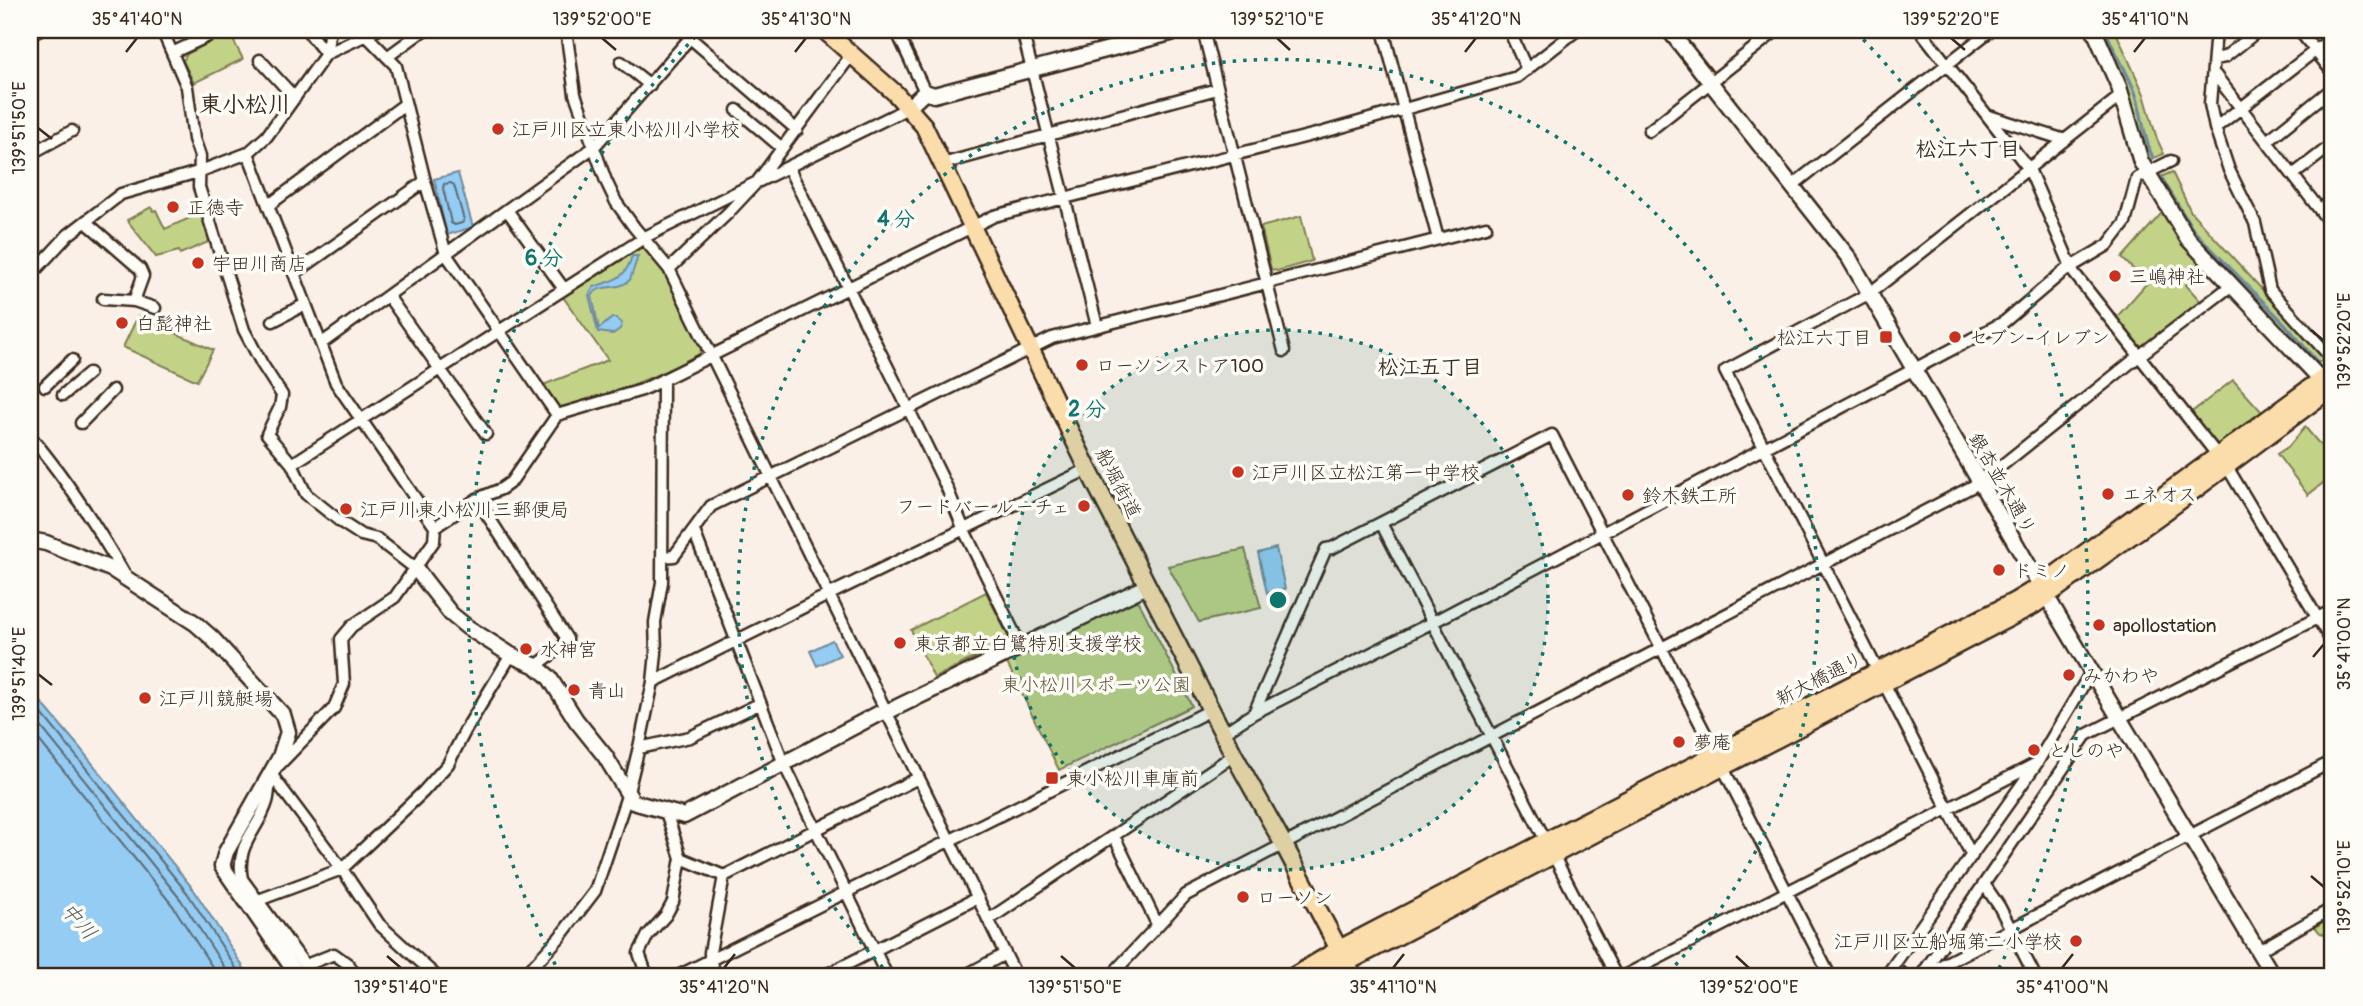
<svg xmlns="http://www.w3.org/2000/svg" width="2363" height="1006" font-family="Pangolin,'Klee One',sans-serif">
<rect width="100%" height="100%" fill="#fbf0e7"/>
<filter id="ink" filterUnits="userSpaceOnUse"><feTurbulence type="fractalNoise" baseFrequency=".0143" numOctaves="2"/><feDisplacementMap in="SourceGraphic" scale="14" xChannelSelector="R" yChannelSelector="G"/><feConvolveMatrix kernelMatrix="1 2 1 2 8 2 1 2 1" color-interpolation-filters="sRGB"/></filter>
<g filter="url(#ink)">
<path fill="#c2d388" stroke="#7e7e53" stroke-width="2" d="M 2099,30 L 2115,30 L 2144,94 L 2157,139 L 2164,154 L 2146,161 Z
M 2306,30 L 2333,30 L 2319,41 L 2314,41 Z
M 229,32 L 243,59 L 194,83 L 183,61 L 187,54 Z
M 2172,172 L 2191,212 L 2325,358 L 2314,366 L 2191,236 L 2156,179 Z
M 199,205 L 211,241 L 180,254 L 179,251 L 156,257 L 127,220 L 151,207 L 153,211 L 156,210 L 165,229 L 199,214 L 197,206 Z
M 2167,207 L 2209,262 L 2186,285 L 2204,305 L 2139,354 L 2114,320 L 2147,283 L 2122,258 Z
M 1301,216 L 1312,261 L 1277,271 L 1271,269 L 1261,227 Z
M 644,246 L 663,269 L 701,348 L 700,354 C 654,379 615,392 564,407 L 558,407 L 543,385 L 608,360 L 563,297 Z
M 138,316 L 213,350 L 197,381 L 123,347 Z
M 2233,380 L 2262,412 L 2215,448 L 2188,415 Z
M 2305,427 L 2333,460 L 2333,475 L 2308,495 L 2277,454 L 2289,446 Z
M 1245,549 L 1261,608 L 1199,622 L 1168,566 Z
M 986,592 L 1010,640 L 934,678 L 911,630 Z
M 1130,599 L 1139,602 L 1192,706 L 1059,770 L 1005,659 Z
M 2333,916 L 2333,937 L 2320,933 L 2315,927 Z"/>
<path fill="#94ccf3" stroke="#708b9e" stroke-width="2" d="M 458,173 L 473,227 L 447,235 L 434,179 Z
M 632,256 L 638,256 L 630,280 C 616,293 600,281 592,296 L 599,329 L 612,318 L 616,318 L 622,323 L 620,329 L 613,334 L 598,332 L 589,295 L 594,287 C 615,279 625,280 632,256 Z
M 1276,548 L 1285,589 L 1267,593 L 1258,553 Z
M 832,640 L 840,655 L 817,666 L 810,651 Z
M 30,689 L 80,748 L 194,890 L 249,976 L 30,976 Z"/>
<g fill="none" stroke-linecap="round" stroke-linejoin="round">
<path stroke="#5f6b73" stroke-width="2" d="M 451,183 L 454,185 L 464,220 L 462,223 L 455,225 L 451,223 L 443,188 L 444,184 Z
M 30,699 L 188,894 L 241,976
M 30,713 L 181,900 L 230,976
M 30,729 L 173,906 L 218,976"/>
<path stroke="#708b9e" stroke-width="3.5" d="M 2105,30 C 2114,52 2128,72 2136,95 C 2143,116 2143,138 2153,158
M 2161,177 L 2193,230 L 2284,323 L 2317,362"/>
<g stroke="#3b2a1e" stroke-width="15">
<path id="street" d="M 162,30 L 187,87 L 194,139 L 200,156 L 199,187 L 244,330 L 262,364 L 282,395 L 280,407 L 267,434 L 292,464 L 306,494 L 341,522 L 361,535 L 377,539 L 416,569
M 307,30 L 326,54
M 566,30 L 575,94 L 606,181 L 616,202 L 634,227 L 669,269 L 1016,976
M 681,30 L 797,130
M 896,30 L 925,92
M 1022,30 L 1097,326
M 1203,30 L 1284,351
M 1383,30 L 1438,239
M 1509,30 L 1527,70
M 1920,30 L 2029,169 L 2074,273 L 2218,456
M 2216,30 L 2210,104 L 2215,128 L 2229,170 L 2255,223 L 2270,290 L 2333,360
M 2299,30 L 2333,73
M 30,35 L 40,30
M 367,36 L 396,66 L 425,181 L 446,254 L 557,415
M 172,53 L 221,30
M 326,54 L 330,30
M 387,57 L 424,30
M 2214,59 L 2225,57 L 2259,30
M 260,60 L 295,98
M 621,62 L 650,85
M 2213,72 L 2333,227
M 737,110 L 782,148
M 1989,116 L 2065,140
M 2215,128 L 2333,37
M 1649,131 L 1777,30
M 30,133 L 39,149
M 2267,141 L 2333,88
M 248,153 L 336,383 L 435,527
M 30,154 L 72,131
M 942,164 L 1217,89
M 788,167 L 908,408 L 947,488 L 964,530 L 1021,647
M 2293,175 L 2333,144
M 1793,185 L 1991,30
M 269,205 L 405,104
M 507,210 L 564,289
M 2320,210 L 2333,199
M 86,222 L 140,269 L 143,276 L 134,301
M 669,269 L 728,213 L 757,182 L 852,54
M 294,274 L 425,181
M 30,276 L 68,235 L 121,194 L 198,172 L 248,153 L 267,136 L 326,54 L 377,30
M 388,296 L 486,434
M 103,299 L 134,301 L 155,308
M 273,321 L 306,304
M 322,343 L 594,147 L 697,30
M 45,386 L 72,360
M 63,395 L 89,373
M 81,423 L 113,390
M 30,436 C 66,478 97,527 125,575
M 292,464 L 647,236 L 894,115 L 909,107
M 2226,465 L 2333,644
M 477,499 L 567,639 L 564,645 L 536,666
M 1381,523 L 1616,976
M 694,531 L 784,764 L 887,976
M 662,557 L 674,556 L 711,506 L 1052,338 L 1486,227
M 653,682 L 828,595 L 1088,469
M 1254,713 L 1326,549 L 1332,548 L 1552,435 L 1830,976
M 1223,733 L 1254,713 L 1433,622 L 2004,322 L 2064,271 L 2108,245 L 2125,223 L 2137,178 L 2171,161
M 639,748 L 690,737 L 759,704
M 279,765 L 334,708 L 344,684 L 341,639 L 352,626 L 395,597 L 434,541 L 435,527 L 477,499 L 501,489 L 511,482 L 557,415 L 642,390 L 994,216 L 1324,132 L 1517,77 L 1577,30
M 271,774 L 342,869 L 379,924 L 436,976
M 270,780 C 269,787 269,795 267,802 C 258,832 235,843 242,879 L 313,976
M 1114,836 L 1157,924
M 1972,856 L 1725,371 L 1870,293 L 2122,95
M 681,858 L 724,876
M 1984,884 L 1999,906 L 2035,976
M 256,901 L 342,869 L 423,792 L 448,764 L 465,731 L 511,655
M 988,920 L 1234,755
M 2258,951 L 2333,908
M 306,965 L 334,954 L 348,964 L 357,976
M 1925,974 L 2333,761
M 524,976 L 559,938 L 595,891 L 627,796 L 640,743 L 653,682 L 656,653 L 655,622 L 662,582 L 663,379
M 647,976 L 639,953 L 648,935 L 666,915 L 673,902 L 681,858 L 666,812
M 678,976 L 1211,710
M 716,976 L 710,960 L 710,952 L 724,876 L 918,778
M 824,976 L 977,898
M 964,976 L 1005,954
M 1123,976 L 1118,968 L 1186,895 L 1981,482 L 2139,356 L 2232,285
M 1624,976 L 2037,763
M 1886,976 L 2037,763 L 2091,672
M 1921,976 L 2086,735 L 2333,610"/>
</g>
<g stroke="#3b2a1e" stroke-width="19">
<path id="secondary" d="M 1669,30 L 1849,258 L 2047,597 L 2273,976
M 2094,30 L 2119,87 L 2141,162 L 2188,239 L 2327,386
M 909,107 L 925,92 L 934,95 L 1182,30
M 30,540 L 46,543 L 113,570 L 195,623 L 212,638 L 283,715 L 288,732 L 280,757 L 226,852 L 222,866 L 298,976
M 416,569 L 451,614 L 467,627 L 511,655 L 536,666 L 549,677 L 576,720 L 605,756 L 633,802 L 684,816 L 878,714 L 893,709 L 1147,586"/>
</g>
<g stroke="#3b2a1e" stroke-width="21">
<path id="primary" d="M 824,30 L 895,93 L 924,126 L 1088,469 L 1234,755 L 1284,845 L 1353,976
M 1294,976 L 1339,949 L 1546,841 L 2015,601 L 2040,586 L 2333,371
M 1321,976 L 2034,605 L 2166,511 L 2333,387"/>
</g>
<use href="#street" stroke="#fdfcf7" stroke-width="10"/>
<use href="#secondary" stroke="#fdfcf7" stroke-width="14"/>
<use href="#primary" stroke="#fbddab" stroke-width="16"/>
<g stroke="#3b2a1e" stroke-width="6">
<path id="rail" d="M 1898,976 L 1904,969"/>
</g>
<use href="#rail" stroke="#fdfcf7" stroke-width="3.5" stroke-dasharray="10" stroke-linecap="butt"/>
</g>
</g>
<path fill="none" stroke="#3b2a1e" stroke-width="2.5" d="M 602,38 L 616,50M 1277,38 L 1290,50M 1951,38 L 1965,50M 126,52 L 137,38M 795,52 L 806,38M 1465,52 L 1476,38M 2134,52 L 2145,38M 38,128 L 52,139M 2311,330 L 2324,341M 2313,657 L 2324,644M 38,674 L 52,685M 2311,876 L 2324,887M 387,956 L 401,968M 1061,956 L 1075,968M 1736,956 L 1749,968M 724,968 L 735,954M 1393,968 L 1404,954M 2062,968 L 2073,954"/>
<circle cx="1278" cy="600" r="270" fill="#0f766e" fill-opacity=".12"/>
<g fill="none" stroke="#0f766e" stroke-width="3.5" stroke-dasharray="3.5 7">
<circle cx="1278" cy="600" r="270"/>
<path d="M890 975A540 540 0 1 1 1666 975"/>
<path d="M560 974A810 810 0 0 1 700 32M1856 32A810 810 0 0 1 1996 974"/>
</g>
<g fill="#c8321e" stroke="#fdfcf7" stroke-width="2.5">
<circle cx="498" cy="129" r="7"/>
<circle cx="173" cy="207" r="7"/>
<circle cx="198" cy="263" r="7"/>
<circle cx="2115" cy="276" r="7"/>
<circle cx="122" cy="323" r="7"/>
<rect x="1879" y="330" width="14" height="14" rx="3.5"/>
<circle cx="1955" cy="337" r="7"/>
<circle cx="1082" cy="365" r="7"/>
<circle cx="1238" cy="472" r="7"/>
<circle cx="2108" cy="494" r="7"/>
<circle cx="1628" cy="495" r="7"/>
<circle cx="1084" cy="506" r="7"/>
<circle cx="346" cy="509" r="7"/>
<circle cx="1999" cy="570" r="7"/>
<circle cx="2099" cy="625" r="7"/>
<circle cx="900" cy="643" r="7"/>
<circle cx="526" cy="649" r="7"/>
<circle cx="2069" cy="675" r="7"/>
<circle cx="574" cy="690" r="7"/>
<circle cx="145" cy="698" r="7"/>
<circle cx="1679" cy="742" r="7"/>
<circle cx="2034" cy="750" r="7"/>
<rect x="1045" y="771" width="14" height="14" rx="3.5"/>
<circle cx="1243" cy="897" r="7"/>
<circle cx="2076" cy="941" r="7"/>
</g>
<g text-anchor="middle" stroke-width="7" stroke-linejoin="round" paint-order="stroke">
<g font-size="19" fill="#3b2a1e" stroke="#fdfcf7" text-anchor="start">
<text x="512" y="136">江戸川区立東小松川小学校</text>
<text x="187" y="214">正徳寺</text>
<text x="212" y="270">宇田川商店</text>
<text x="2129" y="283">三嶋神社</text>
<text x="136" y="330">白髭神社</text>
<text x="1872" y="344" text-anchor="end">松江六丁目</text>
<text x="1969" y="344">セブン-イレブン</text>
<text x="1096" y="372">ローソンストア100</text>
<text x="1252" y="479">江戸川区立松江第一中学校</text>
<text x="2122" y="501">エネオス</text>
<text x="1642" y="502">鈴木鉄工所</text>
<text x="1070" y="513" text-anchor="end">フードバー ルーチェ</text>
<text x="360" y="516">江戸川東小松川三郵便局</text>
<text x="2013" y="577">ドミノ</text>
<text x="2113" y="632">apollostation</text>
<text x="914" y="650">東京都立白鷺特別支援学校</text>
<text x="540" y="656">水神宮</text>
<text x="2083" y="682">みかわや</text>
<text x="588" y="697">青山</text>
<text x="159" y="705">江戸川競艇場</text>
<text x="1693" y="749">夢庵</text>
<text x="2048" y="757">としのや</text>
<text x="1066" y="785">東小松川車庫前</text>
<text x="1257" y="904">ローソン</text>
<text x="2062" y="948" text-anchor="end">江戸川区立船堀第二小学校</text>
</g>
<g font-size="19" fill="#3b2a1e" stroke="#fdfcf7">
<text transform="translate(1119 483) rotate(63)" y="7">船堀街道</text>
<text transform="translate(2003 483) rotate(60)" y="7">銀杏並木通り</text>
<text transform="translate(1819 678) rotate(-27)" y="7">新大橋通り</text>
</g>
<g font-size="19" fill="#5d5438" stroke="#fdfcf7">
<text x="1096" y="691">東小松川スポーツ公園</text>
</g>
<g font-size="21" font-weight="bold" fill="#3b2a1e" stroke="#fdfcf7">
<text x="1968" y="156">松江六丁目</text>
<text x="1430" y="374">松江五丁目</text>
</g>
<g font-size="21" font-style="italic" fill="#565b5e" stroke="#fdfcf7">
<text transform="translate(79 921) rotate(49)" y="7">中川</text>
</g>
<g font-size="23" font-weight="bold" fill="#3b2a1e" stroke="#fdfcf7">
<text x="245" y="112">東小松川</text>
</g>
</g>
<circle cx="1278" cy="600" r="10" fill="#0f766e" stroke="#fdfcf7" stroke-width="3.5"/>
<g font-size="21" text-anchor="middle" font-weight="bold" fill="#0f766e" stroke="#fdfcf7" stroke-width="7" stroke-linejoin="round" paint-order="stroke">
<text x="896" y="226">4 分</text>
<text x="544" y="265">6 分</text>
<text x="1087" y="416">2 分</text>
</g>
<rect width="2363" height="1006" fill="none" stroke="#fdfcf7" stroke-width="77"/>
<rect x="38" y="38" width="2286" height="930" fill="none" stroke="#3b2a1e" stroke-width="2.5"/>
<g font-size="18" text-anchor="middle" fill="#3b2a1e">
<text x="137" y="25">35°41'40"N</text>
<text x="602" y="25">139°52'00"E</text>
<text x="806" y="25">35°41'30"N</text>
<text x="1277" y="25">139°52'10"E</text>
<text x="1476" y="25">35°41'20"N</text>
<text x="1951" y="25">139°52'20"E</text>
<text x="2145" y="25">35°41'10"N</text>
<text transform="translate(19 128) rotate(-90)" y="6">139°51'50"E</text>
<text transform="translate(2344 341) rotate(-90)" y="6">139°52'20"E</text>
<text transform="translate(2344 644) rotate(-90)" y="6">35°41'00"N</text>
<text transform="translate(19 674) rotate(-90)" y="6">139°51'40"E</text>
<text transform="translate(2344 887) rotate(-90)" y="6">139°52'10"E</text>
<text x="401" y="993">139°51'40"E</text>
<text x="724" y="993">35°41'20"N</text>
<text x="1075" y="993">139°51'50"E</text>
<text x="1393" y="993">35°41'10"N</text>
<text x="1749" y="993">139°52'00"E</text>
<text x="2062" y="993">35°41'00"N</text>
</g>
</svg>
